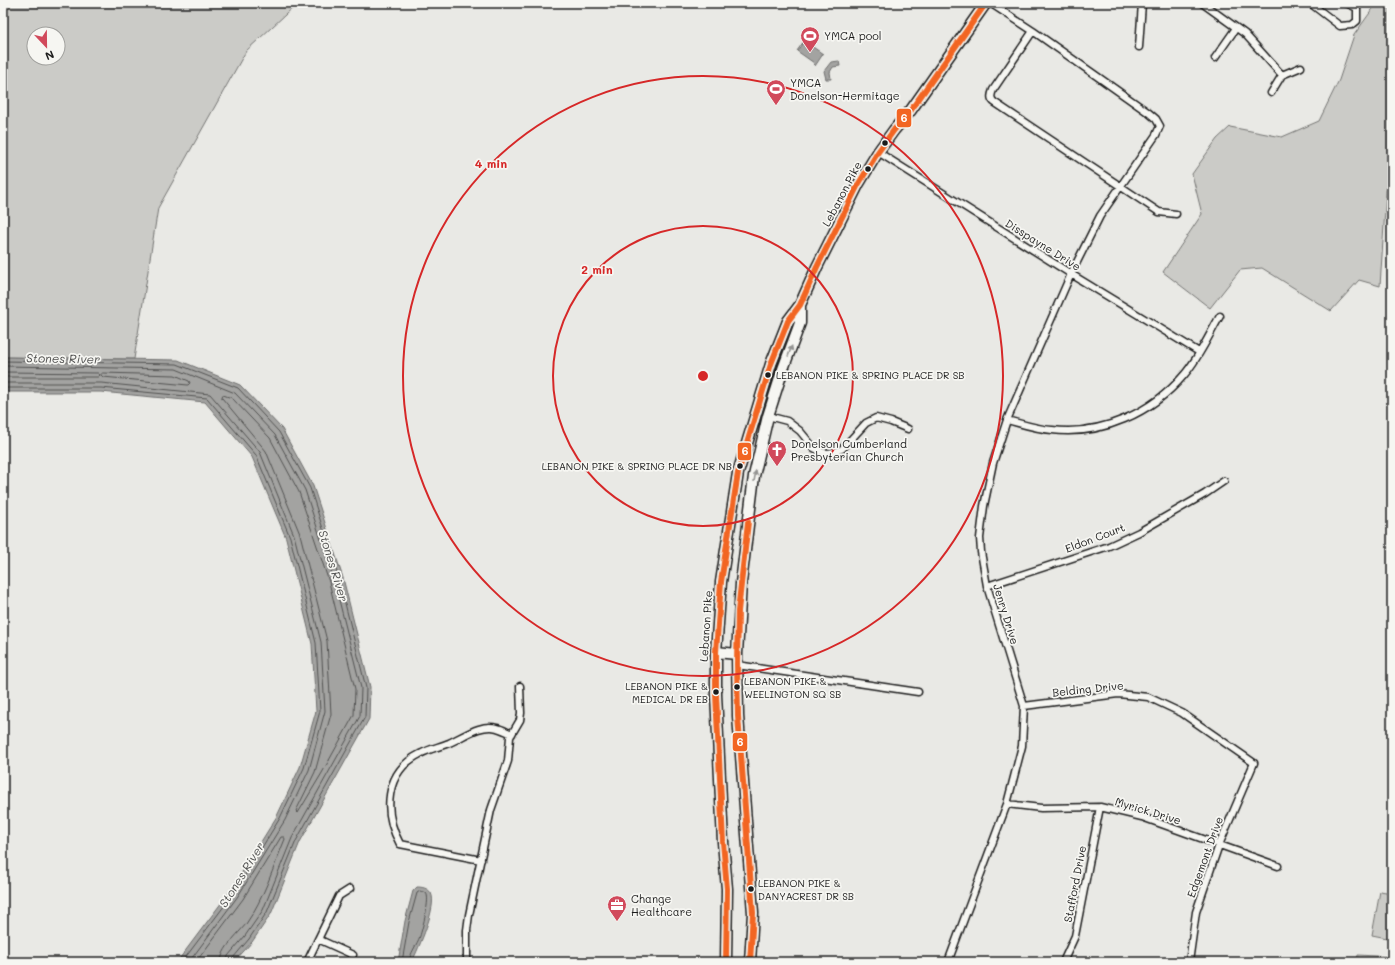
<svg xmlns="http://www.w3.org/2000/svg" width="1395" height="965" font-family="Mali,sans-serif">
<rect width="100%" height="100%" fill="#e9e9e5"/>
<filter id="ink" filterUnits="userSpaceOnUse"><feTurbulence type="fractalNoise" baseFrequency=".025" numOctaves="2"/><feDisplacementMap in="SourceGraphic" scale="8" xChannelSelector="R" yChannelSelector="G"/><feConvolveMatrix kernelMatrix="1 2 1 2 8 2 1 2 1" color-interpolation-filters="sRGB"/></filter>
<g filter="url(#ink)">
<path fill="#cbcbc7" stroke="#747472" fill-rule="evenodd" d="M 3,3 L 298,3 L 246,51 L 158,208 L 134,359 L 3,357 ZM 34,34 L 58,34 L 58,58 L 34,58 Z
M 1377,3 L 1392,3 L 1392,143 L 1387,179 L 1380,286 L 1359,280 L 1331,311 L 1262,268 L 1240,270 L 1210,308 L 1163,272 L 1202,214 L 1192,174 L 1217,139 L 1230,127 L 1282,137 L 1319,121 L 1339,80 L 1354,35 Z
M 1380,891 L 1392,893 L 1392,939 L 1372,935 Z
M 1358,955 L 1392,957 L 1392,962 L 1357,962 Z"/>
<path fill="#a3a3a1" stroke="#6d6d6c" d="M 804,41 L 823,54 L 815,66 L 813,64 L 814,63 L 797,51 Z
M 839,61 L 840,66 L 833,67 L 830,72 L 831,79 L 826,79 L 824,71 L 831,62 Z
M 3,357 L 178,360 L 240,385 L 282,429 L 313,486 L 343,578 L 370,687 L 369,719 L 300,842 L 271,914 L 252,942 L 234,962 L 177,962 L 231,890 L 277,816 L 300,767 L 316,711 L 312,644 L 286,538 L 252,457 L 205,402 L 101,392 L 3,392 Z
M 417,887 C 422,887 428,888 431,893 C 438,906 418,949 412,962 L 398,962 L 405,921 L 413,891 Z"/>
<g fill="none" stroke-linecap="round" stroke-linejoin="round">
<path stroke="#525251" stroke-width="1" d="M 3,361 L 177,364 L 238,388 L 279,432 L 310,488 L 339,579 L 366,688 L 365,717 L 296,841 L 267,912 L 249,939 L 233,958 L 232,962
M 3,366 L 176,369 L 235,393 L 275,435 L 305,490 L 334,580 L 361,688 L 360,716 L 292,838 L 263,910 L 245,936 L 228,956 L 227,962
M 3,372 L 98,373 L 100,375 L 98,377 L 3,377
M 103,373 L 175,375 L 189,381 L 190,383 L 188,385 L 103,377 L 101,375 Z
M 3,383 L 101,383 L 210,394 L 260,452 L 294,535 L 321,642 L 325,711 L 309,770 L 285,820 L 238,896 L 189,962
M 3,388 L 101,388 L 207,398 L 256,455 L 290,537 L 316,643 L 320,711 L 304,768 L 280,818 L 234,893 L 182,962
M 223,395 L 232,398 L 270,438 L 299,492 L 329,582 L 355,689 L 354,715 L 322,773 L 298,813 L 296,811 L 315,772 L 331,714 L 327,641 L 300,534 L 266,451 L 222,398 Z
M 196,962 L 243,899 L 281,837 L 284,837 L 285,839 C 273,868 264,898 246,924 C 238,934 221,949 221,962
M 402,962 L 409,922 L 417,893 L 420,891 C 422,892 425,892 426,893 C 431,898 422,929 420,936 C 417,945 410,953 409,962"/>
<g stroke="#1c1c1c" stroke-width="9">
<path id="minor" d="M 1202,3 L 1245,34 L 1282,75
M 1310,3 L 1340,26 L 1352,25 L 1357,21 L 1357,8 L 1346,3
M 1033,31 L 993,90 C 991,95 990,98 994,102 L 1159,212 L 1176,214
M 1139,47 L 1142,3
M 1215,58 L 1236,28
M 1271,93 L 1282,75 L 1301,67
M 878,152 L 1071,274 L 1199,352
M 768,416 L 787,421 L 800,431 L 814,448 L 822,452 L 827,453 L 833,452 L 842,449 L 866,423 L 876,418 L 891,422 L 908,429
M 1007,420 C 1022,424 1036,429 1052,430 C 1101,436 1152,413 1184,375 C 1199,358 1209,335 1220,316
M 987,586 L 1109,546 L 1139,532 L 1205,494 L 1224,481
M 737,665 L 918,692
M 1024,706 L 1118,694 L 1148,697 L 1182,713 L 1254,763 L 1219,845 L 1196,912 L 1189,962
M 1007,804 L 1041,808 L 1100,807 L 1142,817 L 1278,866
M 481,860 L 400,844 C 383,813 384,772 420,754 C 429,749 439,747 449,743 C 463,737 481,723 497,728 C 502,729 507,732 512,734
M 318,939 L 353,955
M 307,962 L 339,896 L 350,889
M 467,962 L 467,930 L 469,915 L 491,810 L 508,761 L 510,737 L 520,720 L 521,713 L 520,686
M 948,962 L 1007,804 L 1022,746 L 1024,706 L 987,586 L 981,552 L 980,538 L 984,506 L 993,463 L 1007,420 L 1071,274 L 1100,216 L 1156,135 L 1160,126 L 1156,119 L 1149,113 L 1033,31 L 990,3
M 1063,962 L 1075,936 L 1100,807"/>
</g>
<g stroke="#1c1c1c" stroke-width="13">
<path id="primary" d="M 716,652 L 737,654
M 726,962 L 727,889 L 723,842 L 716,694 L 716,652 L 721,582 L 738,473 L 771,364 L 788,321 L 800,305 L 817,267 L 858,185 L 878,152 L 894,130 L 911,110 L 986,3
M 750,962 L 753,913 L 738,716 L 737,654 L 741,583 L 754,476 L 768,416 L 783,369 L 800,323 L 800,305"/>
</g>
<use href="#minor" stroke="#f6f6f2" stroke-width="6"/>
<use href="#primary" stroke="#f6f6f2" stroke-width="10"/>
<g stroke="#f6f6f2" stroke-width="9">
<path id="bus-1" d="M 748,522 L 738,611 L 737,664 L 738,716 L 753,913 L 750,962
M 726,962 L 727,889 L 723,842 L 716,694 L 716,652 L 721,582 L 738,473 L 771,364 L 788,321 L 800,305 L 817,267 L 858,185 L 878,152 L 894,130 L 911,110 L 986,3"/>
</g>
<use href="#bus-1" stroke="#f26522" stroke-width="6"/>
</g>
<defs><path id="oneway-solid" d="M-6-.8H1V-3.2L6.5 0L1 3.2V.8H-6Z"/></defs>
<g fill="#949492">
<use href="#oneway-solid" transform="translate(790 351) rotate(-70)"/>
<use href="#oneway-solid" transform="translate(755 476) rotate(-80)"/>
</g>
</g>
<g fill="none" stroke="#d62828" stroke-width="2">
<circle cx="703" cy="376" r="150"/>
<circle cx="703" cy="376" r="300"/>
</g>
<defs>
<g id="stadium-pin" transform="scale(1)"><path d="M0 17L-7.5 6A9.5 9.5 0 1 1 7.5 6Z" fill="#d1495b" stroke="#f6f6f2"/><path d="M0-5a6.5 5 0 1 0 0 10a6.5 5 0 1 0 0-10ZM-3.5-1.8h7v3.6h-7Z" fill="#fff"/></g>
<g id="church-pin" transform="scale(1)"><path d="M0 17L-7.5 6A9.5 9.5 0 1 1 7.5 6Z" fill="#d1495b" stroke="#f6f6f2"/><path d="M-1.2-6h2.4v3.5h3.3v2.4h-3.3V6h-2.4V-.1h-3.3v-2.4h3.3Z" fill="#fff"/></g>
<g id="office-pin" transform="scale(1)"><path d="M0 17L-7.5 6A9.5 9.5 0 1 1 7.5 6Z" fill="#d1495b" stroke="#f6f6f2"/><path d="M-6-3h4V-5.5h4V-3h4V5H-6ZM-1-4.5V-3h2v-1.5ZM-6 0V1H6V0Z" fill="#fff"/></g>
</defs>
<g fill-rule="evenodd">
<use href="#stadium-pin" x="810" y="36"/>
<use href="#stadium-pin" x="776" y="89"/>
<use href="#church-pin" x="777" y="450"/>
<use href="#office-pin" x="617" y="905"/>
</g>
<g fill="#1c1c1c" stroke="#f6f6f2" stroke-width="1.5">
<circle cx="885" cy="143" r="3.5"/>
<circle cx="868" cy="169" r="3.5"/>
<circle cx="768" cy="375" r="3.5"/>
<circle cx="740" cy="466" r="3.5"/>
<circle cx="737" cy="687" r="3.5"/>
<circle cx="716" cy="692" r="3.5"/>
<circle cx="751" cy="889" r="3.5"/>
</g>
<g text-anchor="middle" stroke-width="3.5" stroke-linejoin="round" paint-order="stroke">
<g font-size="10" fill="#1c1c1c" stroke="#f6f6f2" text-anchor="start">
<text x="776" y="379">LEBANON PIKE &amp; SPRING PLACE DR SB</text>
<text x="732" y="470" text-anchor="end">LEBANON PIKE &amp; SPRING PLACE DR NB</text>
<text x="744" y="685">LEBANON PIKE &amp;<tspan x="744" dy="13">WEELINGTON SQ SB</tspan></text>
<text x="708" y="690" text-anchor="end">LEBANON PIKE &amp;<tspan x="708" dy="13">MEDICAL DR EB</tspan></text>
<text x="758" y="887">LEBANON PIKE &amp;<tspan x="758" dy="13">DANYACREST DR SB</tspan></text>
</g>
<g font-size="11" fill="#1c1c1c" stroke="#f6f6f2" text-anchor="start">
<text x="824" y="40">YMCA pool</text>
<text x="790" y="87">YMCA<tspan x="790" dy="13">Donelson-Hermitage</tspan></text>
<text x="791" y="448">Donelson Cumberland<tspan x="791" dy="13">Presbyterian Church</tspan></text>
<text x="631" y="903">Change<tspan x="631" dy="13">Healthcare</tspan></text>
</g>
<g font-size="11" fill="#1c1c1c" stroke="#f6f6f2">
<text transform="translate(842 194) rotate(-62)" y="4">Lebanon Pike</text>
<text transform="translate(1043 245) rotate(32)" y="4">Disspayne Drive</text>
<text transform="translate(1095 538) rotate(-21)" y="4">Eldon Court</text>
<text transform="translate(1006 614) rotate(73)" y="4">Jenry Drive</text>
<text transform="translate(706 626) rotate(-86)" y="4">Lebanon Pike</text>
<text transform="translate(1088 689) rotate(-6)" y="4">Belding Drive</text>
<text transform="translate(1148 811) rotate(17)" y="4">Myrick Drive</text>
<text transform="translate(1205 857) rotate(-70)" y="4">Edgemont Drive</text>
<text transform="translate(1075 884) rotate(-79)" y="4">Stafford Drive</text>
</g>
<g font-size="12" font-style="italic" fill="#525251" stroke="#f6f6f2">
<text transform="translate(63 359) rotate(1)" y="4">Stones River</text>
<text transform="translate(333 566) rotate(73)" y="4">Stones River</text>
<text transform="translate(242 875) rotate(-58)" y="4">Stones River</text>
</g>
</g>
<circle cx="703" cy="376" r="6" fill="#d62828" stroke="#f6f6f2" stroke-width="2"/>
<g font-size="12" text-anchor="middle" font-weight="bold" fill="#d62828" stroke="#f6f6f2" stroke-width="3.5" stroke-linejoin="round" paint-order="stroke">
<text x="491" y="168">4 min</text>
<text x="597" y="274">2 min</text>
</g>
<g stroke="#f6f6f2" stroke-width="1.5">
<rect x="896" y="108" width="16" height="20" rx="4" fill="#f26522"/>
<rect x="737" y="442" width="15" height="19" rx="4" fill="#f26522"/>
<rect x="732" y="732" width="16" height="20" rx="4" fill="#f26522"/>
</g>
<g font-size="11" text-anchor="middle" font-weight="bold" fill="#fff">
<text x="904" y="122">6</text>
<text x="745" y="455">6</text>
<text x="740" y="746">6</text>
</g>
<rect width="1395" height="965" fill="none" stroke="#f6f6f2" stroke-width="16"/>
<rect x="8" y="8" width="1379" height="949" fill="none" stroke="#1c1c1c" stroke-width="1.5" filter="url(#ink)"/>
<g transform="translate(46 46) rotate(158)"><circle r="19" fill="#f6f6f2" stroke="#9f9f9c"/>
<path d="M0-3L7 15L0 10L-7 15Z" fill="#d1495b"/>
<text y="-6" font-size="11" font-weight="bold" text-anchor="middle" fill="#1c1c1c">N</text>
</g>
</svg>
